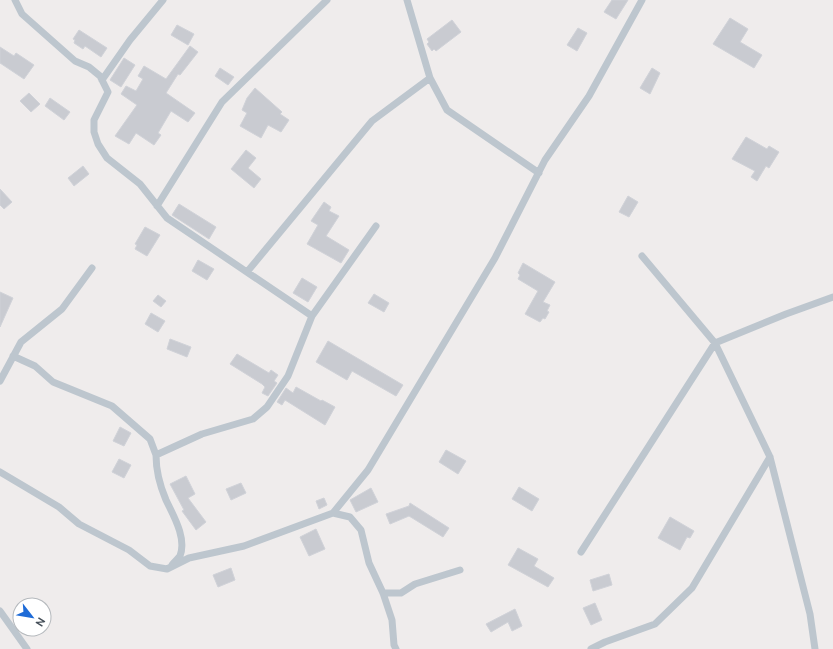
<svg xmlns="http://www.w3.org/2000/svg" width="833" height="649" font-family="Ubuntu,sans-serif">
<rect width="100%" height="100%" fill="#efecec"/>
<path fill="#c9cbd1" stroke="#d0d2d8" d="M 612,0 L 628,0 L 616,19 L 604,12 Z
M 730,18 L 748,29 L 740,42 L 762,55 L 754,68 L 713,44 Z
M 452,20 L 461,32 L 436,51 L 434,49 L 432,51 L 427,44 L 429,42 L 427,39 Z
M 177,25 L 194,34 L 188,45 L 171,35 Z
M 578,28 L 587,33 L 577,51 L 567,45 Z
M 79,30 L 107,48 L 101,57 L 85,46 L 83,49 L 74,43 L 75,40 L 73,39 Z
M 190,46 L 198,52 L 180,75 L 178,74 L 166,93 L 195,113 L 188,122 L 171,111 L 158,133 L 161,135 L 154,145 L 136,133 L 129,144 L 115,136 L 137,105 L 121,94 L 126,86 L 136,91 L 143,79 L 138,76 L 144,66 L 166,79 Z
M 0,47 L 14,56 L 16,53 L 34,65 L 24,79 L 0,63 Z
M 124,58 L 135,65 L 121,87 L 110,80 Z
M 220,68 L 234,77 L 228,85 L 215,76 Z
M 652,68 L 660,73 L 650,94 L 640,88 Z
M 255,88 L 282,112 L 280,114 L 289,120 L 281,132 L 268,125 L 261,138 L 240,126 L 247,113 L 242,110 L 247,98 Z
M 29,93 L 40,104 L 31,112 L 20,101 Z
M 50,98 L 70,112 L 64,120 L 45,106 Z
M 746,137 L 767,149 L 769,146 L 779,152 L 769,168 L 766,166 L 757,181 L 751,177 L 755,171 L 732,159 Z
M 246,150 L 256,158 L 248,168 L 261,179 L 254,188 L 231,169 Z
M 83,166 L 89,174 L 74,186 L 68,178 Z
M 0,189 L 12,202 L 4,209 L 0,205 Z
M 628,196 L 638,202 L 629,217 L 619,212 Z
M 324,202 L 331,207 L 329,211 L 339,216 L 326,236 L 349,250 L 341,263 L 307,244 L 318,225 L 311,221 Z
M 179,204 L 216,227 L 209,239 L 172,215 Z
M 145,227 L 160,235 L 147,256 L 135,249 L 137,245 L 135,244 Z
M 198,260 L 214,269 L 207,280 L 192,271 Z
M 523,263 L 555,282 L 543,302 L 550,305 L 547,311 L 549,312 L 545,319 L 543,318 L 540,322 L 525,314 L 538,291 L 518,279 L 520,275 L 518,273 Z
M 302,278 L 317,287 L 308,302 L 293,293 Z
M 0,292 L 13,298 L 0,327 Z
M 374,294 L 389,303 L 384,312 L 368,303 Z
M 158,295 L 166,301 L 161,307 L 153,301 Z
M 151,313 L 165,321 L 158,332 L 145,324 Z
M 170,339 L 191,347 L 187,357 L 167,349 Z
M 328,341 L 403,385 L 396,396 L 352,371 L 347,380 L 316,362 Z
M 237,354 L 269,373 L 271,370 L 278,375 L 274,381 L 277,383 L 268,396 L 262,393 L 265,387 L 262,384 L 230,364 Z
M 296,387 L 321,401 L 322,400 L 335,407 L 325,425 L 285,400 L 282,405 L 277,402 L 286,388 L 293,393 Z
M 120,427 L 131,433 L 124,446 L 113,441 Z
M 446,450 L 466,461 L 458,474 L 439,462 Z
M 119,459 L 131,465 L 124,478 L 112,472 Z
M 186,476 L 195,494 L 188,498 L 206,522 L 196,530 L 182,511 L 184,510 L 170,484 Z
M 241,483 L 246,493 L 231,500 L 226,489 Z
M 519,487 L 539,499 L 532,511 L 512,499 Z
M 371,488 L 378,502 L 356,512 L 350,500 Z
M 324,498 L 327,505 L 319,509 L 316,501 Z
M 410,503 L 449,528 L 443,537 L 409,516 L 390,524 L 386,514 L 409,506 Z
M 670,517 L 694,531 L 690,538 L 687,537 L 680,550 L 658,538 Z
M 316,529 L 325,549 L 309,556 L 300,537 Z
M 518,548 L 538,559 L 534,566 L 554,578 L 548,587 L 508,565 Z
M 231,568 L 235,580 L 218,587 L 213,575 Z
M 609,574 L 612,585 L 593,591 L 590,580 Z
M 595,603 L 602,620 L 591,625 L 583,608 Z
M 515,609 L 522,626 L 512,631 L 508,622 L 491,632 L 486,624 Z"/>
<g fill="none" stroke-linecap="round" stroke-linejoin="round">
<path stroke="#bdc6ce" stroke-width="7" d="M 15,0 L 22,14 L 75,61 L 89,67 L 100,76 L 108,92 L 94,120 L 94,132 L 98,144 L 107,158 L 140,184 L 167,218 L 312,316
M 407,0 L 430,78 L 447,110 L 539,173
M 102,80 L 130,40 L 163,0
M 157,206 L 222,102 L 327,0
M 642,256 L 715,343 L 770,457 L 810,614 L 815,649
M 247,272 L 372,121 L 430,78
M 13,356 L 35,366 L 53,382 L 112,406 L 150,439 L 156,455
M 0,381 L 21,342 L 62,309 L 92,268
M 0,472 L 59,507 L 79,524 L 129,550 L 150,566 L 167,569 L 189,558 L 244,546 L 333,513 L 350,517 L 361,530 L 369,563 L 383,593 L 392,620 L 394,645 L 396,649
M 333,513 L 368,470 L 495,258 L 545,160 L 589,96 L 642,0
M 581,552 L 715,343 L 786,314 L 833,297
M 172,565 C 174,562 178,559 180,556 C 187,538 173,515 166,500 C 160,486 156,470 156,455 L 202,434 L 253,419 L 267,407 L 288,376 L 312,316 L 376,226
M 383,593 L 401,593 L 415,584 L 460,570
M 0,611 L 27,649
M 591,649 L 605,642 L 655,624 L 692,588 L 770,457"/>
</g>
<g transform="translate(32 617) rotate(121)"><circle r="19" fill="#ffffff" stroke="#b5b9bd"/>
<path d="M0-3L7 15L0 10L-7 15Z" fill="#1e6bd7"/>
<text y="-6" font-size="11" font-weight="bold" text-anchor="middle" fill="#454f59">N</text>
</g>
</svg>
